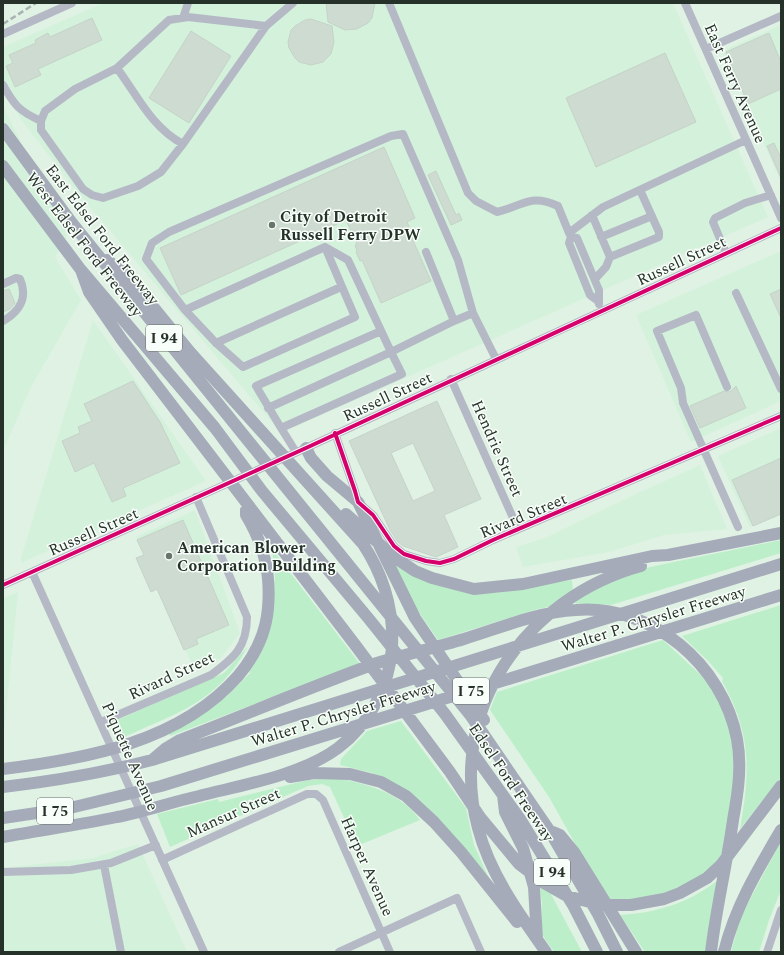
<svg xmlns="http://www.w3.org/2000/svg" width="784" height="955" font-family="Spectral,serif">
<rect width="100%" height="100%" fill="#e0f2e4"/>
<path fill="#d4f1db" d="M 103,3 L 673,3 L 768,217 L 281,433 L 73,187 L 23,122 L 3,92 L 3,47 Z
M 781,25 L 781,182 L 722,51 Z
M 3,106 L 67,235 L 55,257 L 81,300 L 30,389 L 3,451 Z
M 781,251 L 781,401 L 691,442 L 636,315 Z
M 93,320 L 206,481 L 21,563 L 21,558 Z
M 781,428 L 781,514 L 750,527 L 718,456 Z
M 700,465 L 727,529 L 664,535 L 609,552 L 523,567 L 516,547 L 545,538 L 636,494 Z
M 195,510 L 240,633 L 220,659 L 193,667 L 136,537 Z
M 18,592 L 4,733 L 3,733 L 3,598 Z
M 138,844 L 187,952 L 3,952 L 3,868 L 93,858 Z"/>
<path fill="#bcefc9" d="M 781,540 L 781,553 L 611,605 L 569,603 L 538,609 L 438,640 L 414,605 L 388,555 L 398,564 L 494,593 L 572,580 L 573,590 L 589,590 L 642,569 L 664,564 Z
M 272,549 L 360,664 L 170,736 L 169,732 L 212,706 L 227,696 L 250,673 L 249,669 L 274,594 L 275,577 Z
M 781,605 L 781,777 L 740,829 C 750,771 752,735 722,681 L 723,678 L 709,662 L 682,636 Z
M 663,640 L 706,680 L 731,725 L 737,768 L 724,855 L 706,873 L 675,891 L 645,899 L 606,899 L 549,797 L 490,710 L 497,692 Z
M 248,646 C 218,703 176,713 122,738 L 115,721 L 224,673 Z
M 401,721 L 466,808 L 474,845 L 491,883 L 455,839 L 372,773 L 340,765 L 341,759 L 367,731 Z
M 339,778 C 369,785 401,793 420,820 L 357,846 L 330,787 L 322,784 L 308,786 L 170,847 L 157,814 L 218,799 L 219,802 L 308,780 Z
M 781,841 L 781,890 L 769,920 L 759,952 L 731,952 L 741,916 Z
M 538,870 L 582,952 L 554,952 L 541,933 L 542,903 Z
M 718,880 L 707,952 L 645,952 L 620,915 C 656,913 689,903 718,880 Z"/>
<path fill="#cddbd0" stroke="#c5d3c8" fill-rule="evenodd" d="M 326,3 L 375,3 L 372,18 L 368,23 L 357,29 L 345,30 L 328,22 Z
M 92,18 L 102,40 L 38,69 L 41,75 L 15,87 L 6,66 L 13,63 L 9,55 L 36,43 L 35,40 L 48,33 L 50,37 Z
M 311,19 L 332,26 L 334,42 L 331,54 L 323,62 L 311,65 L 299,62 L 295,58 L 289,48 L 288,42 L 291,30 L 295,26 L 305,20 Z
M 191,31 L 231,56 L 189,123 L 149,98 Z
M 769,33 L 781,62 L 781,89 L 748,104 L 726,52 Z
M 665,53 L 696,122 L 596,167 L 566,98 Z
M 774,143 L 781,158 L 781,178 L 767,146 Z
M 384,147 L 415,218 L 407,222 L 414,237 L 412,238 L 431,281 L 381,303 L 362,260 L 360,261 L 356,252 L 357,251 L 355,245 L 357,244 L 346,220 L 181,295 L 160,248 Z
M 436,171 L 456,215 L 459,213 L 462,220 L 451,225 L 428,175 Z
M 9,289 L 15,303 L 10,309 L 3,312 L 3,291 Z
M 781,289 L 781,318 L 770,294 Z
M 133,381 L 160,422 L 180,463 L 123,488 L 126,496 L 112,502 L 94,463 L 75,472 L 62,441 L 80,433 L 78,427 L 92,421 L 84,404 Z
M 736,386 L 746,408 L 700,428 L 690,406 L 724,391 L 730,392 Z
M 437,401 L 481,499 L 444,515 L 458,547 L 436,557 L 403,546 L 398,542 L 390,530 L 349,441 ZM 413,443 L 435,491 L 413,501 L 391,453 Z
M 781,458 L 781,514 L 753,526 L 732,480 Z
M 183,520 L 229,625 L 196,639 L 198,644 L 184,650 L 157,589 L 151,592 L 136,558 L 144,555 L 137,540 Z"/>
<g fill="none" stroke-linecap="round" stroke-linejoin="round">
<path stroke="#b5b9c6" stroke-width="8" d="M 389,3 L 468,193 L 476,201 L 497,212 C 523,206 530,193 558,206 L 569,233
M 685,3 L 781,218
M 183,18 L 188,3
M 266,26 L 188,17 L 169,20 L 117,68 C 137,95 152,128 183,144 L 266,26 L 293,3
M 3,34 L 72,3
M 706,49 L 781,16
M 117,68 L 75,89 L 45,111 L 41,121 L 41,130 L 83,189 L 92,195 L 103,198 L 138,186 L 161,172 L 183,144
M 3,85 C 14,105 19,111 41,121
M 592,215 L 610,257
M 571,237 L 577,238 L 599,290 L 599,304
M 601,237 L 652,216
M 325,247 L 355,317 L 243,367 L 216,343 L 185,310 L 325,247 L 348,260 L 391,352 L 454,321
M 426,252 L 454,321 L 473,313 L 496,359
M 726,253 L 713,222 L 715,218 L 745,203 L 771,195
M 595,279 L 606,267 L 610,257 L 659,237 L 659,232 L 640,190
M 3,284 L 16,278 L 20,279 C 28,298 20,311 3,321
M 736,293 L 781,389
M 598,301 L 590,295 L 569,243 L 571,237 L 569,233 L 603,207 L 746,140
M 185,310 L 146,259 L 152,243 L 169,232 L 391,136 L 403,134 L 458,260 L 473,313
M 216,343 L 341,287
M 451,379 L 518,529
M 727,387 L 696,315 L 657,331 L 681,388 L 683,403 L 738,527
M 268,408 L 391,352 L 402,374 L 281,428 L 256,386 L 381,331
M 281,428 L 296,452
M 335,433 L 355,491 L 358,502 L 373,515 L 394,546 L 404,554 L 426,561 L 440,563 L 454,559 L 493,540 L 781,416
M 32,572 L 204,952
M 3,585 L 306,448 L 781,228
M 101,722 L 211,675 C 234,658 247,647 247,617 L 196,497
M 162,860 L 307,794 L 316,794 L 323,800 L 390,952
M 104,865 L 121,952
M 3,872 L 71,870 L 111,863 L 156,845
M 339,952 L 457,898 L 481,952
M 767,952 L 781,910"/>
<path stroke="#a6abba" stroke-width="12" d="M 3,129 L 72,223 L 471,716 L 549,830 L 598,914 L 617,952
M 3,166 L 81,270 L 215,428 L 262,491 L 369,619 L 445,714 L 520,819 L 573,905 L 597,952
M 81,270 L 89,292 L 122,340 L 356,646 L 450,772 L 480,817 L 519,864 L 544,883 L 567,896 L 601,905 L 631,905 L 664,899 L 680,893 L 707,878 L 721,865 L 781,786
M 306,448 L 311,458 L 327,476 L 358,502 L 415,618 L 484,720
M 346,514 L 394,557 L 415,571 L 432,578 L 474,589 L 523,584 L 652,556 L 668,555 L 781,533
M 152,760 L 165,749 L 180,740 C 245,715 310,687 377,663 C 405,654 435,648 464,639 C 500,628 537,612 576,610 C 652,604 723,665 737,739 C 742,766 738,793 733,820 C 727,864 716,908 711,952
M 3,769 C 86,759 180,742 238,676 C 254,657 266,633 268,608 C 271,573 264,545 246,515 L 246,510
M 290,777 L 314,773 L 350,774 L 381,782 L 406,796 L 434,822 L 461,852 L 517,922
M 3,787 C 54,781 102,773 152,760 L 781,564
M 503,795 L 505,812 L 523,848 L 534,887 L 537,939
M 3,818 L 70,808 L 161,786 L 781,595
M 553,832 L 560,835 L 574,852 L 636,952
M 3,837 C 41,830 79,825 117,817 C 144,812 171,802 199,796 C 242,785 302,775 338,748 C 369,725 390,685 392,647 C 394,609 384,576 363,544 L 190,352 L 128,276 L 107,260
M 546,952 C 519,914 490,874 478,828 C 446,709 527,597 641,566
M 724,952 C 735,907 758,869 781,830"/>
<path stroke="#a9b2b3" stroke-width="2.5" stroke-dasharray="6 3" stroke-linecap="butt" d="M 3,24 L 36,3"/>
<g stroke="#f8fef9" stroke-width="6">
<path id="cycleway" d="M 335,433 L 355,491 L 358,502 L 373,515 L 394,546 L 404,554 L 426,561 L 440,563 L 454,559 L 493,540 L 781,416
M 3,585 L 306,448 L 781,228"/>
</g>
<use href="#cycleway" stroke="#d6006c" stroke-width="4"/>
</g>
<g fill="#67756a" stroke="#f8fef9" stroke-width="1.5">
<circle cx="272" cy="225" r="4"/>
<circle cx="169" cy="556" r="4"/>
</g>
<g text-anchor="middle" stroke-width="3" stroke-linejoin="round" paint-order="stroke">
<g fill="#f8fef9" stroke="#656f67" stroke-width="1">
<rect x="146" y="325" width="36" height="26" rx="3"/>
<rect x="453" y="678" width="36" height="26" rx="3"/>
<rect x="37" y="798" width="36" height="26" rx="3"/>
<rect x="534" y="859" width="36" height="26" rx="3"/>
</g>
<g font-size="15" font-weight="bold" fill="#263229">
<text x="164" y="343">I 94</text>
<text x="471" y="696">I 75</text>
<text x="55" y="816">I 75</text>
<text x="552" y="877">I 94</text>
</g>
<g font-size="16" fill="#263229" stroke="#f8fef9">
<text transform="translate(736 83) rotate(66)" y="6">East Ferry Avenue</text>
<text transform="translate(103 234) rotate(52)" y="6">East Edsel Ford Freeway</text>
<text transform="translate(85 244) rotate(52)" y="6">West Edsel Ford Freeway</text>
<text transform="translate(681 260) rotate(-25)" y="6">Russell Street</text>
<text transform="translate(387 396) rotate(-25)" y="6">Russell Street</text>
<text transform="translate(498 448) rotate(66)" y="6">Hendrie Street</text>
<text transform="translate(523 515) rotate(-23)" y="6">Rivard Street</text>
<text transform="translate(93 531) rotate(-24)" y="6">Russell Street</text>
<text transform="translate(653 618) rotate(-17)" y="6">Walter P. Chrysler Freeway</text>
<text transform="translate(171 675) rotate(-25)" y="6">Rivard Street</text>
<text transform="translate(343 713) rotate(-17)" y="6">Walter P. Chrysler Freeway</text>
<text transform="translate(131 756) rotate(66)" y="6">Piquette Avenue</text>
<text transform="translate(512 782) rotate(56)" y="6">Edsel Ford Freeway</text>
<text transform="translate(233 812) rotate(-24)" y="6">Mansur Street</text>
<text transform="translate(368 866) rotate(66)" y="6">Harper Avenue</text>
</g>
<g font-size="16" font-weight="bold" fill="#263229" stroke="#f8fef9" text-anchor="start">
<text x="280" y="222">City of Detroit<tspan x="280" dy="18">Russell Ferry DPW</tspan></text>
<text x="177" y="553">American Blower<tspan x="177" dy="18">Corporation Building</tspan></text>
</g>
</g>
<rect width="784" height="955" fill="none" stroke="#263229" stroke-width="8"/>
</svg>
